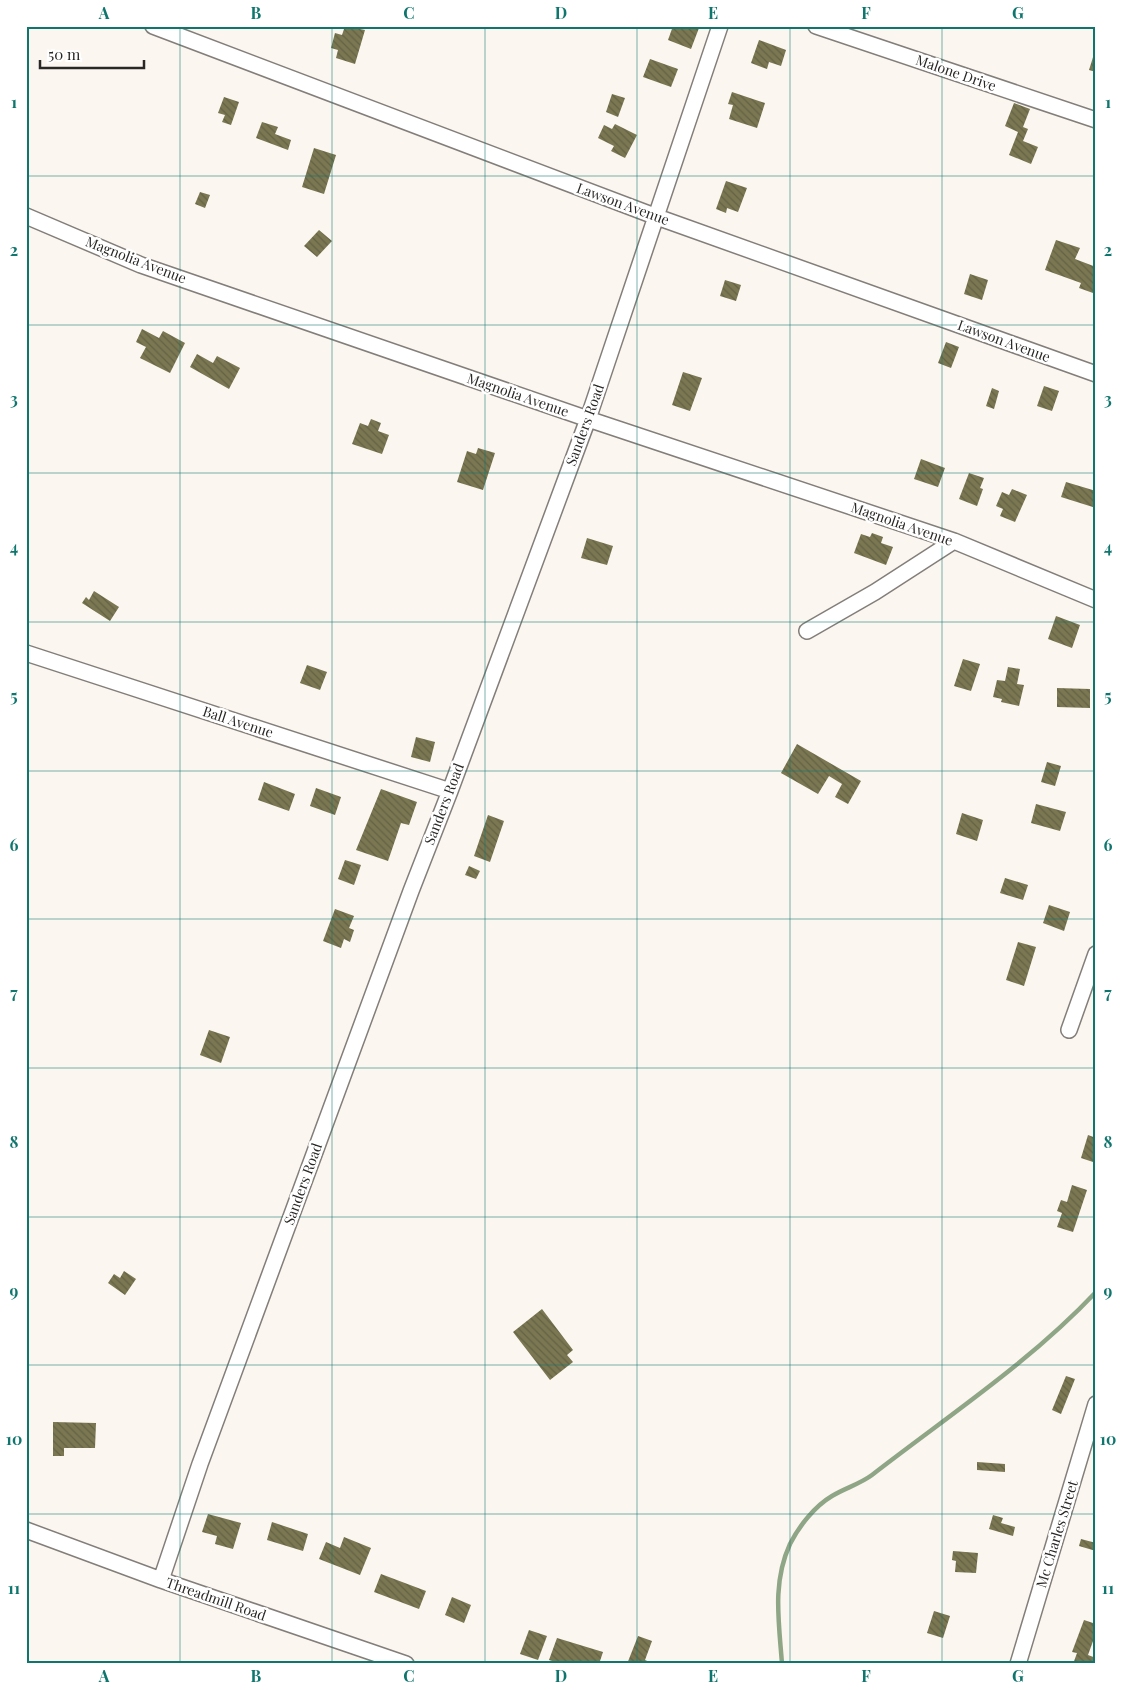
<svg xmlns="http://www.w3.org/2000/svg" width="1122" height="1690" font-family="'Playfair Display',serif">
<defs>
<pattern id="building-back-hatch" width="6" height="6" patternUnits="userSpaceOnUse" patternTransform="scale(1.25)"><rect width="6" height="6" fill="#7a7752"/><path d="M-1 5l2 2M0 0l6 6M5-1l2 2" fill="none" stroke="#646244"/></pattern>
</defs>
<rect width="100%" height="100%" fill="#fbf6f0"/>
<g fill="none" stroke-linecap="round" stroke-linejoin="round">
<path stroke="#8fa686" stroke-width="4.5" d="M 782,1664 C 779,1622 772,1583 790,1544 C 799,1526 815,1506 832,1496 C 845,1488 860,1484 872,1475 C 948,1416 1030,1362 1096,1292"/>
</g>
<path fill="url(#building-back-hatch)" d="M 345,26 L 365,30 L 355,64 L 336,58 L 338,50 L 331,48 L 335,33 L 342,35 Z
M 673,26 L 699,28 L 691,49 L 668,40 Z
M 759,40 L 786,50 L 781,66 L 769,62 L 767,69 L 751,63 Z
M 1094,54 L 1096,55 L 1096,72 L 1089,70 Z
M 650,59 L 678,69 L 671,87 L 643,77 Z
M 732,92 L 765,103 L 757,128 L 729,119 L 733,105 L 728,104 Z
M 612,94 L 625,98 L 618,117 L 606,112 Z
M 224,97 L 239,102 L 231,125 L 222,122 L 225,115 L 218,113 Z
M 1014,103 L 1030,109 L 1023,127 L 1028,129 L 1023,141 L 1038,147 L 1031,164 L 1009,155 L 1018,132 L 1005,126 Z
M 262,122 L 278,127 L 275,134 L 291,140 L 288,150 L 256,138 Z
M 615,124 L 637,135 L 625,158 L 611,151 L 614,146 L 598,138 L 604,125 L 612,129 Z
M 314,148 L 336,155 L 324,194 L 302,187 Z
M 726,181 L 747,188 L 738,212 L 727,208 L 726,213 L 716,209 Z
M 200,192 L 210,195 L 205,208 L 195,204 Z
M 319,230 L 332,241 L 317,257 L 304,246 Z
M 1056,240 L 1080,248 L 1075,259 L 1096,267 L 1096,289 L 1093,293 L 1079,288 L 1081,283 L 1045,270 Z
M 970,274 L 988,280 L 982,300 L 964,294 Z
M 725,280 L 741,285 L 736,301 L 720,296 Z
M 142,329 L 159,338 L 163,331 L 185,343 L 170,373 L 140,358 L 146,347 L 136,342 Z
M 946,342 L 959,347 L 951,368 L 938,363 Z
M 197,354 L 213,363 L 217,356 L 240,368 L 229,389 L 190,367 Z
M 683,372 L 702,378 L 690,411 L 672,405 Z
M 1044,386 L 1059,391 L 1052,411 L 1037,406 Z
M 992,388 L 999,391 L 994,409 L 986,406 Z
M 371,419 L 381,423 L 378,431 L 389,435 L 382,454 L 352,444 L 360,423 L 368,426 Z
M 478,448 L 495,453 L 483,490 L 457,482 L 467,451 L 476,454 Z
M 921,459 L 945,468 L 938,487 L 914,479 Z
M 969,473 L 984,478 L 980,488 L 983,489 L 977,506 L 959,499 Z
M 1066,482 L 1096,491 L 1096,508 L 1061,497 Z
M 1012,489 L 1027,495 L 1015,522 L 1000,516 L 1003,509 L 996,506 L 1002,492 L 1009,495 Z
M 872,533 L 883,537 L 881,543 L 893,547 L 886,565 L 854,553 L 861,534 L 870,537 Z
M 587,538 L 613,546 L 607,565 L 581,558 Z
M 94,591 L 119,607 L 110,621 L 82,603 L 86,597 L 89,600 Z
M 1056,616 L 1080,625 L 1072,648 L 1048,639 Z
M 963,659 L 980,664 L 971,691 L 954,686 Z
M 307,665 L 327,672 L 320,690 L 300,683 Z
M 1008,667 L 1020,669 L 1017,684 L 1024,685 L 1019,706 L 1001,702 L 1002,699 L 993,697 L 997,680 L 1005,681 Z
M 1057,688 L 1090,689 L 1090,708 L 1057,707 Z
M 416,737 L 435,742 L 430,762 L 411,757 Z
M 797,744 L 861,781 L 848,804 L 835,797 L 842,784 L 829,776 L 818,794 L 781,773 Z
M 1047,762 L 1061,766 L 1055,786 L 1041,782 Z
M 264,782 L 295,794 L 289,811 L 258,800 Z
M 316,788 L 341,797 L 335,815 L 310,806 Z
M 381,789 L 417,802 L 409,825 L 401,823 L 388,861 L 356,850 Z
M 1036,804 L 1066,812 L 1060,831 L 1031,823 Z
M 962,813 L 983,820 L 977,841 L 956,834 Z
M 488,815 L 504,821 L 490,862 L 474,856 Z
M 345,860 L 361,865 L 354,885 L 338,879 Z
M 469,866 L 480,871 L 476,879 L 465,875 Z
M 1005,878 L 1028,885 L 1023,900 L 1000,893 Z
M 1049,905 L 1070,912 L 1064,931 L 1043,923 Z
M 335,909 L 354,916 L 349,928 L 354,930 L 350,942 L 344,939 L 341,948 L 323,941 Z
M 1018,942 L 1036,947 L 1024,986 L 1006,980 Z
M 209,1030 L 230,1037 L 221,1063 L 200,1055 Z
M 1088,1135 L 1096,1138 L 1096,1163 L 1081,1158 Z
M 1072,1185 L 1087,1190 L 1073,1232 L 1057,1227 L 1062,1213 L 1057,1211 L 1061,1200 L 1067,1202 Z
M 124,1271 L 136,1279 L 125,1295 L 108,1283 L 114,1274 L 120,1278 Z
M 542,1309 L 573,1350 L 567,1355 L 573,1362 L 550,1380 L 513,1332 Z
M 1066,1376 L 1075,1379 L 1061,1414 L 1052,1410 Z
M 53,1422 L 96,1423 L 95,1448 L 64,1448 L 64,1456 L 53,1456 Z
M 977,1462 L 1005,1464 L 1005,1472 L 977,1470 Z
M 208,1514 L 241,1523 L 233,1549 L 215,1544 L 217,1536 L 202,1532 Z
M 993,1515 L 1003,1518 L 1001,1523 L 1015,1527 L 1013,1536 L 989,1529 Z
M 272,1522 L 308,1534 L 303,1551 L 267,1540 Z
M 344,1537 L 371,1548 L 360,1575 L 319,1559 L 326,1542 L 340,1548 Z
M 1081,1539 L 1096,1543 L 1096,1551 L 1079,1546 Z
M 953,1551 L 978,1553 L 976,1573 L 955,1572 L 956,1561 L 952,1560 Z
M 381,1574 L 426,1591 L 419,1609 L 374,1592 Z
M 452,1597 L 471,1605 L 464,1623 L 445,1615 Z
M 934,1611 L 950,1616 L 943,1638 L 927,1633 Z
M 1084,1620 L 1096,1624 L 1096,1633 L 1088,1655 L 1096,1658 L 1096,1664 L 1073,1664 L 1077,1653 L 1072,1652 Z
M 529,1630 L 547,1636 L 538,1660 L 520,1654 Z
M 638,1636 L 652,1641 L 645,1660 L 654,1664 L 627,1664 Z
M 557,1638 L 603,1652 L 599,1664 L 562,1664 L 549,1660 Z"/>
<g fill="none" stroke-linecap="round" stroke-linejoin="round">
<g stroke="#837e79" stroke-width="18">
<path id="minor" d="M 153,26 L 657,217 L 1096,374
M 816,26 L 1096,120
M 26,216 L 141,265 L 588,419 L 954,541 L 1096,600
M 807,631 L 875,592 L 954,541
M 26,653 L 450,791
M 1069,1030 L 1096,954
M 26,1530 L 161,1580 L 406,1664
M 161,1580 L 200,1464 L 411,891 L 450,791 L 588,419 L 720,26
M 1018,1664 L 1096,1404"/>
</g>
<use href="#minor" stroke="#fff" stroke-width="15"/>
</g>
<path fill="none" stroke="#0f766e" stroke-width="1" stroke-opacity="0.55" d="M 180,26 L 180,1664M 332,26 L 332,1664M 485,26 L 485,1664M 637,26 L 637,1664M 790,26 L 790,1664M 942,26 L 942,1664M 26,176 L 1096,176M 26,325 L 1096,325M 26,473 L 1096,473M 26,622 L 1096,622M 26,771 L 1096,771M 26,919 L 1096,919M 26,1068 L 1096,1068M 26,1217 L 1096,1217M 26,1365 L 1096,1365M 26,1514 L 1096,1514"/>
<g text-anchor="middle" stroke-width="5" stroke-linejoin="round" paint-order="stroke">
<g font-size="14" fill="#2a2826" stroke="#fff">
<text transform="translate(956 73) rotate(19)" y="5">Malone Drive</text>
<text transform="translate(623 204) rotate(20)" y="5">Lawson Avenue</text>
<text transform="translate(136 260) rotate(21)" y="5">Magnolia Avenue</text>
<text transform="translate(1004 341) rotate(20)" y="5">Lawson Avenue</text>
<text transform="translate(518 395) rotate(19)" y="5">Magnolia Avenue</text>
<text transform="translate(585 425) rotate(-70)" y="5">Sanders Road</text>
<text transform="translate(902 524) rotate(19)" y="5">Magnolia Avenue</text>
<text transform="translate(238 722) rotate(18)" y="5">Ball Avenue</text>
<text transform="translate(444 804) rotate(-69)" y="5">Sanders Road</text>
<text transform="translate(303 1184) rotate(-70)" y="5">Sanders Road</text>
<text transform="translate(1057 1534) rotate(-73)" y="5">Mc Charles Street</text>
<text transform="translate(216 1599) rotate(19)" y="5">Threadmill Road</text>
</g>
</g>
<rect width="1122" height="1690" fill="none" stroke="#ffffff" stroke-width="55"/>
<path d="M40 60v8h104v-8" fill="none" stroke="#2a2826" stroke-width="2.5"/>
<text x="48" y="60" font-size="15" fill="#2a2826" stroke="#ffffff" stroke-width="4" paint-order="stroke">50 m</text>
<rect x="28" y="28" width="1066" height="1634" fill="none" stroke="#0f766e" stroke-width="2"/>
<g font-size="16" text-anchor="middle" font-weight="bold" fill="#0f766e">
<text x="104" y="19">A</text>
<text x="256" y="19">B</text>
<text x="409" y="19">C</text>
<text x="561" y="19">D</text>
<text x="713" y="19">E</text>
<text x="866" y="19">F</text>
<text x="1018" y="19">G</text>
<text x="14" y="108">1</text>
<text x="1108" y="108">1</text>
<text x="14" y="256">2</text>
<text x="1108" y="256">2</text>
<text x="14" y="405">3</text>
<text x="1108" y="405">3</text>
<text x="14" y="553">4</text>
<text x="1108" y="553">4</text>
<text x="14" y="702">5</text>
<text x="1108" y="702">5</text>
<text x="14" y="851">6</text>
<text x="1108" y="851">6</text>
<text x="14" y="999">7</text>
<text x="1108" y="999">7</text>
<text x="14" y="1148">8</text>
<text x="1108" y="1148">8</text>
<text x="14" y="1297">9</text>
<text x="1108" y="1297">9</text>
<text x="14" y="1445">10</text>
<text x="1108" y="1445">10</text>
<text x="14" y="1594">11</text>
<text x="1108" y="1594">11</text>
<text x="104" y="1682">A</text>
<text x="256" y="1682">B</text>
<text x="409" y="1682">C</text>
<text x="561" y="1682">D</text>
<text x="713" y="1682">E</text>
<text x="866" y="1682">F</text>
<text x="1018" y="1682">G</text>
</g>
</svg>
